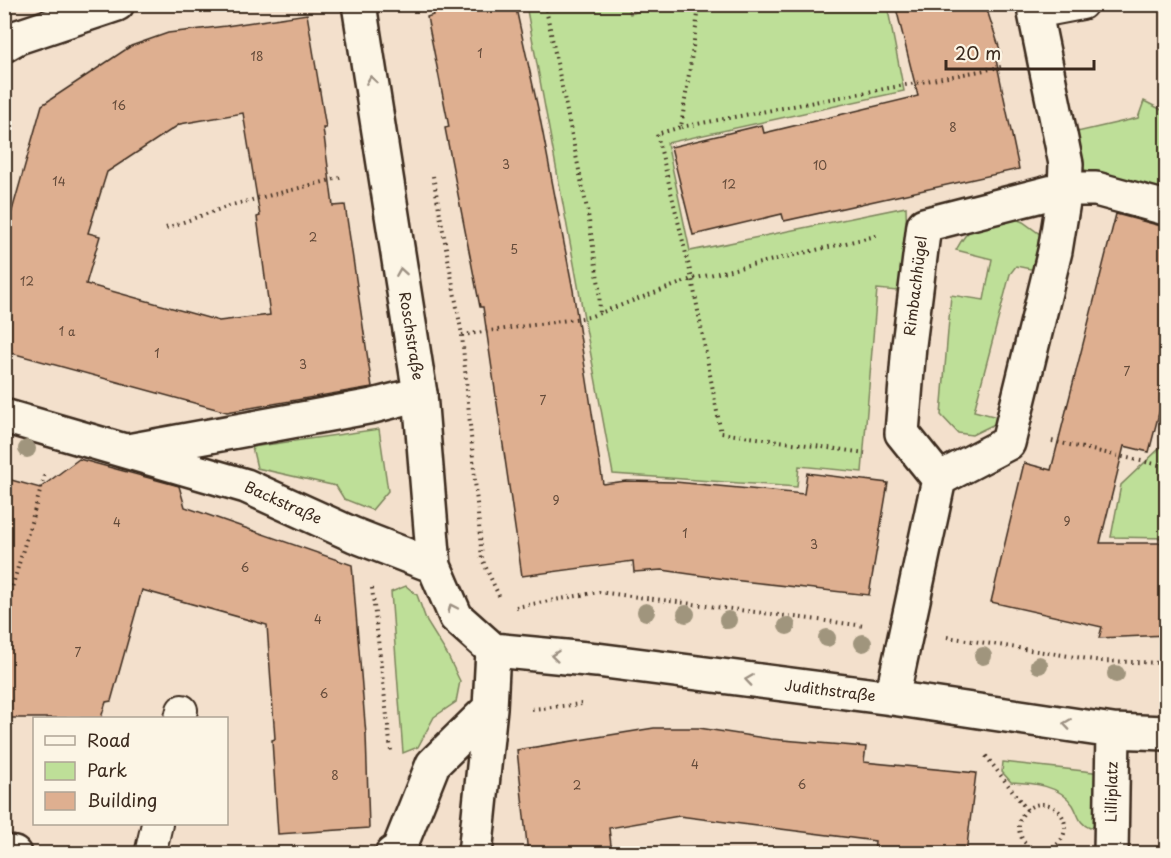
<svg xmlns="http://www.w3.org/2000/svg" width="1171" height="858" font-family="'Playpen Sans',sans-serif">
<rect width="100%" height="100%" fill="#f3e0cc"/>
<filter id="ink" filterUnits="userSpaceOnUse"><feTurbulence type="fractalNoise" baseFrequency=".0167" numOctaves="2"/><feDisplacementMap in="SourceGraphic" scale="12" xChannelSelector="R" yChannelSelector="G"/><feConvolveMatrix kernelMatrix="1 2 1 2 8 2 1 2 1" color-interpolation-filters="sRGB"/></filter>
<g filter="url(#ink)">
<path fill="#bedf98" stroke="#7c845b" stroke-width="1.5" d="M 662,4 L 887,5 L 904,91 L 667,143 L 690,251 L 906,207 L 908,292 L 877,289 L 862,472 L 799,466 L 797,487 L 613,474 L 526,5 L 627,5 L 630,14 Z
M 1144,101 L 1166,112 L 1166,192 L 1082,169 L 1077,132 L 1138,118 Z
M 1001,213 L 1023,222 L 1041,235 L 1046,272 L 1016,266 L 1010,274 L 974,411 L 1005,419 L 972,435 L 958,433 L 941,415 L 951,295 L 984,300 L 992,259 L 956,250 C 969,226 977,224 1001,213 Z
M 1166,426 L 1166,538 L 1111,537 L 1121,485 L 1160,448 Z
M 379,429 L 388,491 L 372,510 L 344,499 L 336,486 L 257,468 L 252,447 Z
M 406,586 L 417,595 L 427,622 L 447,654 L 460,681 L 456,702 L 434,717 L 418,747 L 403,753 L 391,592 Z
M 1003,762 L 1102,773 L 1098,824 L 1090,828 C 1078,823 1079,815 1073,805 C 1060,785 1033,783 1011,782 L 1002,772 Z"/>
<path fill="#deaf90" stroke="#3b2a1e" stroke-width="1.5" fill-rule="evenodd" d="M 431,4 L 515,4 L 539,113 L 573,290 L 603,484 L 626,481 L 675,482 L 804,494 L 807,473 L 888,483 L 869,595 L 732,580 L 662,570 L 634,572 L 633,561 L 522,576 L 483,307 L 480,307 L 445,128 L 449,127 L 427,17 L 433,15 Z
M 895,4 L 985,4 L 1001,53 L 995,55 L 1019,169 L 784,221 L 782,214 L 693,235 L 671,147 L 762,125 L 764,133 L 918,96 Z
M 307,14 L 326,128 L 323,128 L 333,206 L 345,205 L 372,387 L 227,412 L 4,351 L 4,239 L 42,105 L 131,46 L 168,33 L 226,26 ZM 243,113 L 260,216 L 257,217 L 270,315 L 219,321 L 86,284 L 100,236 L 88,233 L 107,172 L 180,124 Z
M 1116,214 L 1161,226 L 1167,226 L 1167,382 L 1149,452 L 1124,446 L 1100,543 L 1167,543 L 1167,635 L 1099,638 L 1102,627 L 991,602 L 1024,463 L 1051,470 Z
M 79,459 L 179,486 L 185,507 L 352,565 L 366,735 L 369,828 L 278,834 L 272,740 L 275,739 L 267,625 L 142,590 L 111,701 L 106,702 L 101,718 L 4,718 L 4,478 L 40,488 Z
M 654,728 L 699,728 L 771,739 L 866,747 L 864,762 L 976,773 L 966,854 L 874,854 L 875,841 L 679,816 L 609,828 L 612,854 L 528,854 L 517,750 Z"/>
<g fill="none" stroke-linecap="round" stroke-linejoin="round">
<g stroke="#3b2a1e" stroke-width="34">
<path id="service" d="M 1033,4 L 1035,13 L 1082,4
M 180,718 L 182,710
M 150,854 L 157,824"/>
</g>
<g stroke="#3b2a1e" stroke-width="38">
<path id="pedestrian" d="M 128,451 L 373,406 L 420,394"/>
</g>
<g stroke="#3b2a1e" stroke-width="38">
<path id="minor" d="M 359,4 L 420,394 L 434,566 L 456,617 L 493,650
M 4,45 L 18,37 L 117,4
M 4,416 L 246,486 L 354,535 L 434,566
M 939,479 L 902,433 L 909,345 L 924,225 L 1065,189 L 1096,189 L 1166,208
M 493,650 L 597,660 L 892,698 L 1113,731 L 1166,733
M 892,698 L 939,479 L 1008,443 L 1055,251 L 1065,189 L 1066,164 L 1035,13
M 4,852 L 14,854
M 392,854 L 399,849 L 433,764 L 490,708
M 475,854 L 490,708 L 493,650
M 1111,854 L 1113,731"/>
</g>
<path stroke="#3b2a1e" stroke-width="4" stroke-dasharray="1.5 4.5" stroke-linecap="butt" d="M 545,4 L 588,214 L 599,286 L 600,314
M 696,4 L 698,14 L 681,127 L 657,134 L 692,279 L 721,433 L 865,453
M 681,127 L 1001,67
M 433,176 L 462,335 L 482,559 L 499,596
M 166,228 L 232,205 L 343,177
M 462,335 L 589,317 L 692,279 L 880,235
M 1052,441 L 1159,465 L 1166,466
M 372,588 L 391,751
M 516,607 L 599,592 L 865,626
M 4,615 L 46,471
M 947,637 L 1101,661 L 1166,663
M 532,709 L 582,704
M 986,756 L 1027,810
M1019 827a23 23 0 1 1 46 0a23 23 0 1 1-46 0Z
M 196,854 L 207,850 L 219,854"/>
<use href="#service" stroke="#fcf5e5" stroke-width="30"/>
<use href="#pedestrian" stroke="#fcf5e5" stroke-width="33"/>
<use href="#minor" stroke="#fcf5e5" stroke-width="33"/>
</g>
<g fill="#a0957d">
<circle cx="27" cy="449" r="9"/>
<circle cx="646" cy="612" r="9"/>
<circle cx="686" cy="614" r="9"/>
<circle cx="728" cy="620" r="9"/>
<circle cx="787" cy="626" r="9"/>
<circle cx="827" cy="638" r="9"/>
<circle cx="863" cy="643" r="9"/>
<circle cx="983" cy="656" r="9"/>
<circle cx="1039" cy="665" r="9"/>
<circle cx="1116" cy="674" r="9"/>
</g>
<defs><path id="oneway-chevron" d="M-2-3.5L2.5 0L-2 3.5" fill="none" stroke-width="1.6" stroke-linecap="round" stroke-linejoin="round" transform="scale(1.5)"/></defs>
<g stroke="#9c9082">
<use href="#oneway-chevron" transform="translate(371 80) rotate(-99)"/>
<use href="#oneway-chevron" transform="translate(401 272) rotate(-99)"/>
<use href="#oneway-chevron" transform="translate(452 608) rotate(-115)"/>
<use href="#oneway-chevron" transform="translate(555 656) rotate(-174)"/>
<use href="#oneway-chevron" transform="translate(749 680) rotate(-172)"/>
<use href="#oneway-chevron" transform="translate(1067 724) rotate(-172)"/>
</g>
</g>
<g text-anchor="middle" stroke-width="6" stroke-linejoin="round" paint-order="stroke">
<g font-size="12" fill="#644b3a">
<text x="480" y="58">1</text>
<text x="257" y="61">18</text>
<text x="119" y="110">16</text>
<text x="953" y="132">8</text>
<text x="506" y="169">3</text>
<text x="820" y="170">10</text>
<text x="59" y="186">14</text>
<text x="729" y="189">12</text>
<text x="313" y="242">2</text>
<text x="514" y="254">5</text>
<text x="27" y="286">12</text>
<text x="67" y="336">1 a</text>
<text x="157" y="358">1</text>
<text x="303" y="369">3</text>
<text x="1127" y="376">7</text>
<text x="543" y="405">7</text>
<text x="556" y="505">9</text>
<text x="1067" y="526">9</text>
<text x="117" y="527">4</text>
<text x="685" y="538">1</text>
<text x="814" y="549">3</text>
<text x="245" y="572">6</text>
<text x="318" y="624">4</text>
<text x="78" y="657">7</text>
<text x="324" y="698">6</text>
<text x="695" y="769">4</text>
<text x="335" y="780">8</text>
<text x="802" y="789">6</text>
<text x="577" y="790">2</text>
</g>
<g font-size="15" fill="#3b2a1e" stroke="#fcf5e5">
<text transform="translate(916 286) rotate(-83)" y="5">Rimbachhügel</text>
<text transform="translate(411 336) rotate(81)" y="5">Roschstraße</text>
<text transform="translate(283 503) rotate(24)" y="5">Backstraße</text>
<text transform="translate(830 691) rotate(7)" y="5">Judithstraße</text>
<text transform="translate(1112 792) rotate(-89)" y="5">Lilliplatz</text>
</g>
</g>
<rect width="1171" height="858" fill="none" stroke="#fcf5e5" stroke-width="24"/>
<rect x="12" y="12" width="1147" height="834" fill="none" stroke="#3b2a1e" stroke-width="2" filter="url(#ink)"/>
<rect x="33" y="717" width="195" height="108" fill="#fcf5e5" stroke="#afa495" stroke-width="1.5"/>
<rect x="45" y="736" width="30" height="9" fill="#fcf5e5" stroke="#afa495" stroke-width="1.5"/>
<text x="87" y="747" font-size="18" fill="#3b2a1e">Road</text>
<rect x="45" y="762" width="30" height="18" fill="#bedf98" stroke="#afa495" stroke-width="1.5"/>
<text x="87" y="777" font-size="18" fill="#3b2a1e">Park</text>
<rect x="45" y="792" width="30" height="18" fill="#deaf90" stroke="#afa495" stroke-width="1.5"/>
<text x="87" y="807" font-size="18" fill="#3b2a1e">Building</text>
<path d="M946 60v9h148v-9" fill="none" stroke="#3b2a1e" stroke-width="3"/>
<text x="955" y="60" font-size="18" fill="#3b2a1e" stroke="#fcf5e5" stroke-width="4.5" paint-order="stroke">20 m</text>
</svg>
